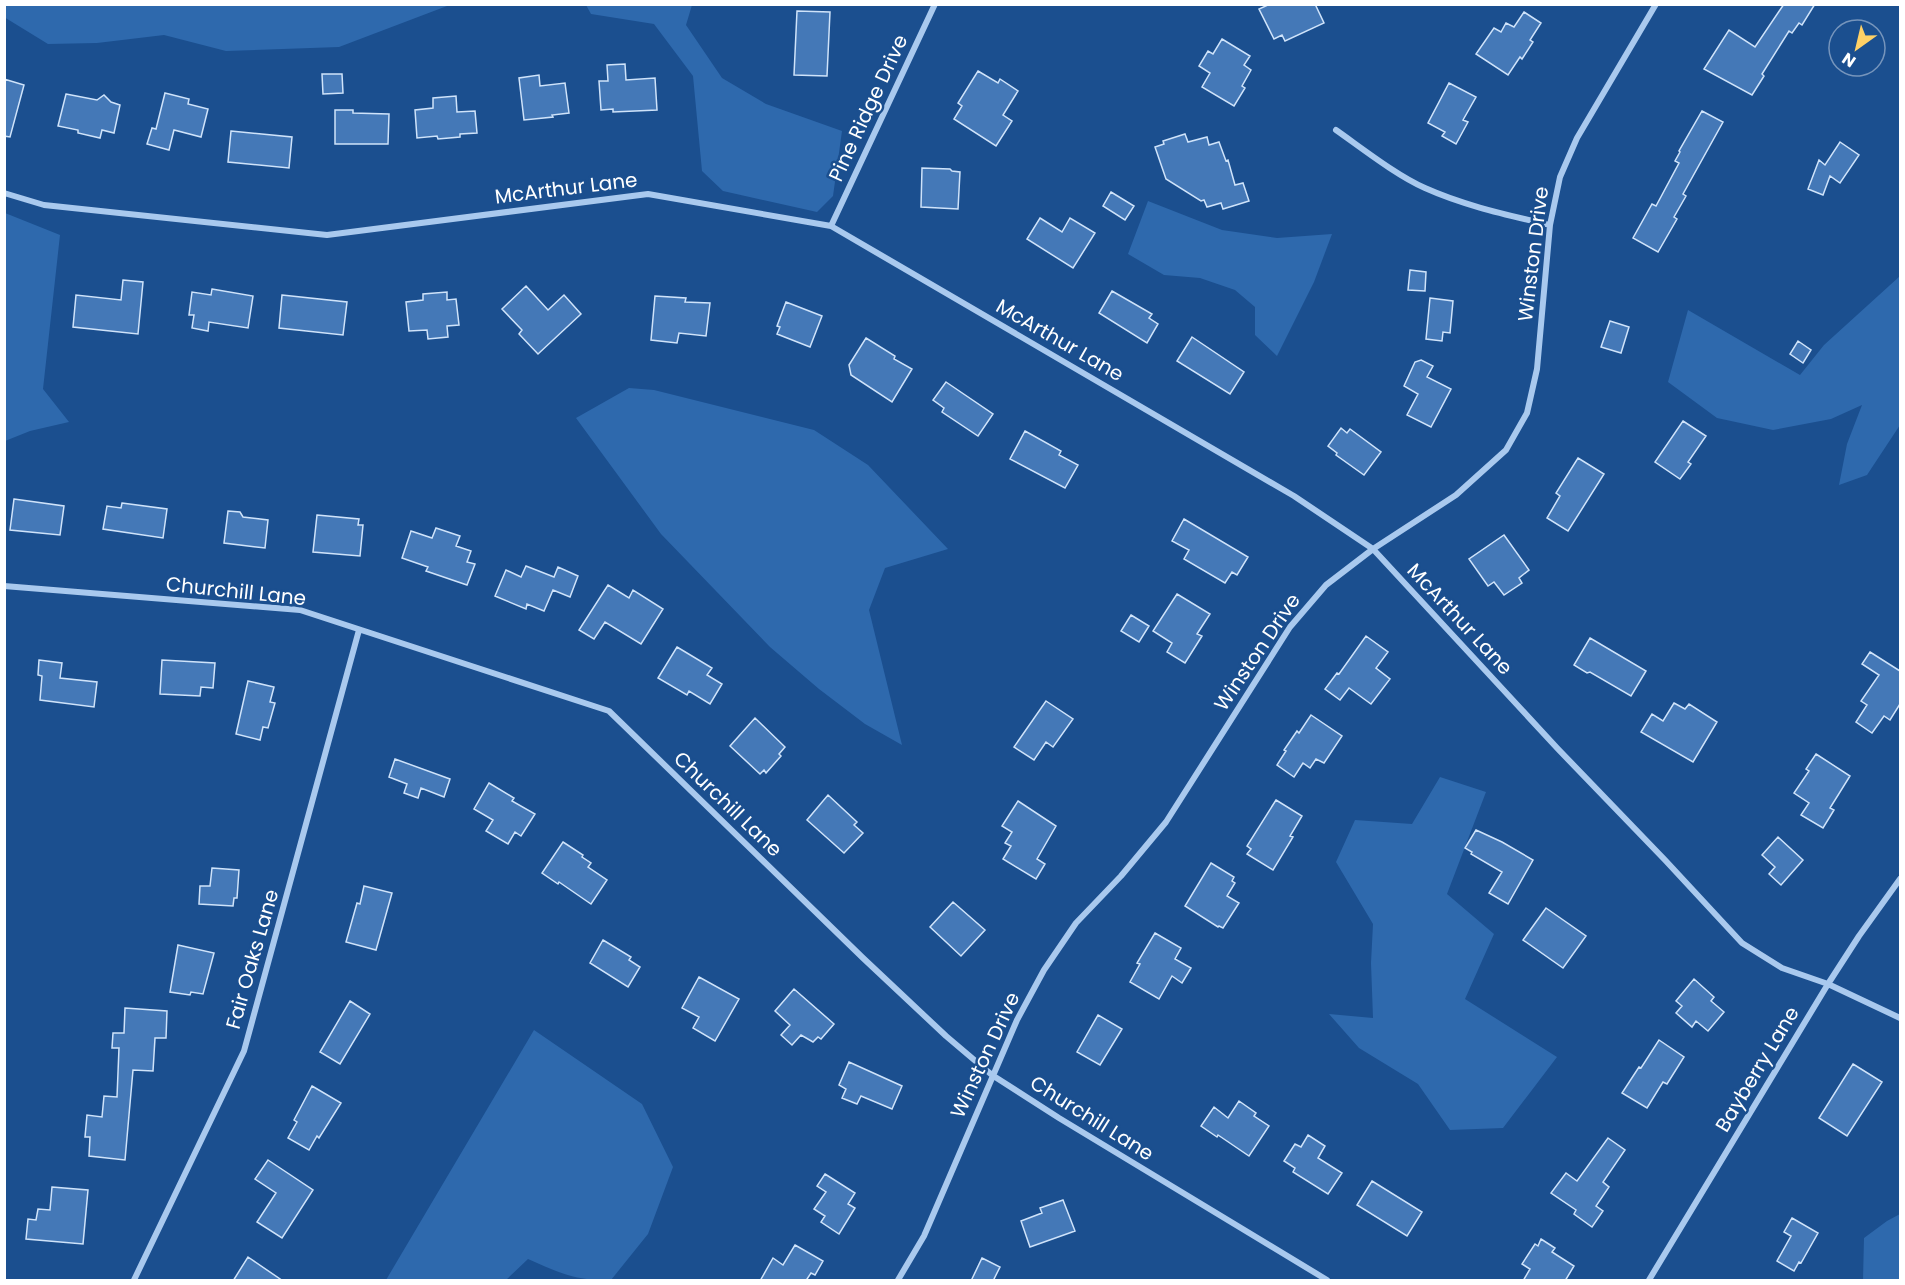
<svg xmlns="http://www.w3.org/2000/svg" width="1905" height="1285" font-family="Poppins,sans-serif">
<rect width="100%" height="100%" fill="#1b4f8f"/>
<path fill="#2e69ad" d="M 377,5 L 447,6 L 339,47 L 226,51 L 164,35 L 97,43 L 48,44 L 4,17 L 5,4 Z
M 586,5 L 692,5 L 686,25 L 722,78 L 766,104 L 842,131 L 833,196 L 817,212 L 723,191 L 702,171 L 693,76 L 654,24 L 591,14 Z
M 1148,201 L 1222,230 L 1277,238 L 1332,234 L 1314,282 L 1277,356 L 1255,335 L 1255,307 L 1235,290 L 1200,278 L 1164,275 L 1128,254 Z
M 5,213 L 60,235 L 43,389 L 69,422 L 30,431 L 5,441 Z
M 1900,276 L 1900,425 L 1867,475 L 1839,485 L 1847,444 L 1862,405 L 1831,419 L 1773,430 L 1717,418 L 1668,382 L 1688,310 L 1800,375 L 1824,345 Z
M 629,388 L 654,390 L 814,430 L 868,465 L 948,549 L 885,568 L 869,610 L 902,745 L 865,724 L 819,689 L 770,647 L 661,534 L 576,418 Z
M 1440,777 L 1486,792 L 1447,894 L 1494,934 L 1465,999 L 1557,1057 L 1503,1128 L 1450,1130 L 1418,1084 L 1359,1048 L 1329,1014 L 1373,1018 L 1371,963 L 1373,924 L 1336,862 L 1355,820 L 1412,824 Z
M 534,1030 L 642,1104 L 673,1167 L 648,1234 L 611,1280 C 575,1281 560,1273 528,1259 L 506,1280 L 386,1280 Z
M 1900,1214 L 1900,1278 L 1899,1280 L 1863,1280 L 1864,1238 L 1887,1221 Z"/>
<path fill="#4478b7" stroke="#cfe3fa" stroke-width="1.5" d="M 1270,4 L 1315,4 L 1324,23 L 1285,41 L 1282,35 L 1274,39 L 1259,9 Z
M 1784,4 L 1815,4 L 1802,25 L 1799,23 L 1792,33 L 1789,31 L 1762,74 L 1764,76 L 1752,95 L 1704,69 L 1729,30 L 1755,47 Z
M 797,11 L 830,12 L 827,76 L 794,75 Z
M 1524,12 L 1541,23 L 1530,40 L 1533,42 L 1522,59 L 1520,57 L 1508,75 L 1476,54 L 1494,28 L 1501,32 L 1506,23 L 1514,27 Z
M 1222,39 L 1250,56 L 1244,65 L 1251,70 L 1242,86 L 1245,88 L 1234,106 L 1202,87 L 1210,73 L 1199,66 L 1208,51 L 1213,54 Z
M 625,64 L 626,80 L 655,78 L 657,110 L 613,112 L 613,109 L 601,110 L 599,81 L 608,81 L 607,65 Z
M 978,71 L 998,83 L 1000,79 L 1018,91 L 1003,115 L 1012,121 L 996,146 L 954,119 L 962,106 L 958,103 Z
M 322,74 L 342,74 L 343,93 L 323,94 Z
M 539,75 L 540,86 L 565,83 L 569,113 L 552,115 L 553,117 L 524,120 L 519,78 Z
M 4,79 L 24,85 L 10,137 L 4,136 Z
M 1449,83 L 1476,97 L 1463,120 L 1468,122 L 1456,144 L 1442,136 L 1445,132 L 1428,123 Z
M 165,93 L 189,99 L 188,104 L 208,109 L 201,137 L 174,130 L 169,150 L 147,144 L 152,128 L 156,129 Z
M 66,94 L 97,100 L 104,95 L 111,102 L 120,105 L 114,133 L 102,130 L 100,138 L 78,133 L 78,130 L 58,126 Z
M 456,96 L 457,112 L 475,111 L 477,133 L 460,134 L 460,137 L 438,139 L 437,136 L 417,138 L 415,110 L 433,108 L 433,98 Z
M 335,110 L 353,110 L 353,113 L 389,114 L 388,144 L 335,144 Z
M 1702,111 L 1723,122 L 1683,194 L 1686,196 L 1674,217 L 1677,219 L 1658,252 L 1633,238 L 1652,204 L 1656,206 L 1679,163 L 1675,161 L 1680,152 L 1679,151 Z
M 231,131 L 292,137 L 289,168 L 228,162 Z
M 1185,134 L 1188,142 L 1207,137 L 1209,145 L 1219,142 L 1226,161 L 1228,160 L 1235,185 L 1243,183 L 1249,201 L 1223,209 L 1221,203 L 1207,207 L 1204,200 L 1201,201 L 1166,179 L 1155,147 L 1164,144 L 1163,141 Z
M 1840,142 L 1859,155 L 1840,183 L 1830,176 L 1823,195 L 1808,189 L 1819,160 L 1825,165 Z
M 922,168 L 950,169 L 952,171 L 960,172 L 958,209 L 921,207 Z
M 1111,192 L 1134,206 L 1125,220 L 1103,206 Z
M 1040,218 L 1062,232 L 1070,218 L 1095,233 L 1073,268 L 1027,239 Z
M 1410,270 L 1426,272 L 1425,291 L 1408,290 Z
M 123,280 L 143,282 L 138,334 L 73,327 L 76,295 L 121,300 Z
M 526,286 L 548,310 L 564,295 L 581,314 L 538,354 L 519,334 L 522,330 L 502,309 Z
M 212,289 L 253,296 L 248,328 L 209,322 L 208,331 L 192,328 L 194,315 L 189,315 L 192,292 L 211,295 Z
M 1112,291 L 1152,314 L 1149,318 L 1158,324 L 1147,343 L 1099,313 Z
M 447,292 L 447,300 L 456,299 L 459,325 L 447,326 L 448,337 L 428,339 L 427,330 L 409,331 L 406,302 L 423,300 L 423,294 Z
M 282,295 L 347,302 L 343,335 L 279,328 Z
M 655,296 L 686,298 L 685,302 L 710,303 L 706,336 L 679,333 L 677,343 L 651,340 Z
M 1430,298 L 1453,301 L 1450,333 L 1443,332 L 1442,341 L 1426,339 Z
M 786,302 L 822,316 L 810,347 L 777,334 L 780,327 L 777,326 Z
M 1610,321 L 1629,327 L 1621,353 L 1601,347 Z
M 1192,337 L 1244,372 L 1230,394 L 1177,361 Z
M 866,338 L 895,356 L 894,359 L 912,369 L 892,402 L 851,375 L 849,365 Z
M 1798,341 L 1811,350 L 1803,363 L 1790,354 Z
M 1421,360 L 1433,366 L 1427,377 L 1451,389 L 1431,427 L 1407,415 L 1418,394 L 1404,386 L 1415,362 Z
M 946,382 L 993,414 L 978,436 L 942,412 L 944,408 L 933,400 Z
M 1683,421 L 1706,436 L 1688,462 L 1691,464 L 1680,479 L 1655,462 Z
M 1341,428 L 1347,433 L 1350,429 L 1381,452 L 1364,475 L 1336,455 L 1337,453 L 1328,446 Z
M 1025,431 L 1061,451 L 1059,455 L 1078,465 L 1065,488 L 1010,459 Z
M 1578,458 L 1604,474 L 1568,531 L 1547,518 L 1560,496 L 1556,493 Z
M 14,499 L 64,506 L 60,535 L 10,530 Z
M 122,503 L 167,509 L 163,538 L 103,529 L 107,506 L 121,508 Z
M 228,511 L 240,512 L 243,517 L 268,520 L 265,548 L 224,543 Z
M 317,515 L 359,519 L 358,525 L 363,525 L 360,556 L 313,552 Z
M 1184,519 L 1248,557 L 1237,575 L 1232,572 L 1225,583 L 1184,559 L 1189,550 L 1172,541 Z
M 436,528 L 460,536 L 456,546 L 471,551 L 467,562 L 475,564 L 467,585 L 426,571 L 428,567 L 402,558 L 411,531 L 432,538 Z
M 1504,535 L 1529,570 L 1519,578 L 1522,583 L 1504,595 L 1494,582 L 1488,586 L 1469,559 Z
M 526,566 L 554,577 L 558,567 L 578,576 L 570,597 L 553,590 L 544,611 L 527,604 L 526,609 L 495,596 L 506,570 L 521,577 Z
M 608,585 L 629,598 L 633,590 L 663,609 L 641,644 L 605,622 L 594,639 L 579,630 Z
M 1177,594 L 1210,614 L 1197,634 L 1202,636 L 1185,663 L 1167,652 L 1172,643 L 1153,631 Z
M 1131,615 L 1149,626 L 1139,642 L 1121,631 Z
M 1366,636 L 1388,652 L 1376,668 L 1390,679 L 1371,704 L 1349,688 L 1340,700 L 1325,689 L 1337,673 L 1339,674 Z
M 1590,638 L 1646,671 L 1631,696 L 1590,672 L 1587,673 L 1574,665 Z
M 677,647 L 712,668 L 707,675 L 722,684 L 710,704 L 689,691 L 687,695 L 658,678 Z
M 1870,652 L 1900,671 L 1900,704 L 1890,720 L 1884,716 L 1872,733 L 1856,722 L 1867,705 L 1861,701 L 1879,675 L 1862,664 Z
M 39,660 L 62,663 L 60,678 L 97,682 L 94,707 L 40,700 L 42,676 L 38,675 Z
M 162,660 L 215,663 L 213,688 L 201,687 L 200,696 L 160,694 Z
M 248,681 L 274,687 L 270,702 L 275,703 L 268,728 L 263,727 L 260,740 L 236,734 Z
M 1046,701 L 1073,719 L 1053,747 L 1046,742 L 1034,760 L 1014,747 Z
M 1674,703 L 1685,709 L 1689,704 L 1717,722 L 1693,762 L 1641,732 L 1652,714 L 1663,721 Z
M 1311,715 L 1342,736 L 1324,763 L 1316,759 L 1310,768 L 1303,763 L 1294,777 L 1277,765 L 1286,751 L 1284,750 L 1297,731 L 1299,733 Z
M 755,718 L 785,747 L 779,754 L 781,756 L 766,773 L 764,770 L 760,774 L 730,746 Z
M 1816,754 L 1850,776 L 1830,808 L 1834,810 L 1823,828 L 1801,815 L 1809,803 L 1794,793 L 1809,771 L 1806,769 Z
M 395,759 L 450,779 L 444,797 L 421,788 L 418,798 L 404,793 L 407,784 L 389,777 Z
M 489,783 L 514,798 L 512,801 L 535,814 L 521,836 L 515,832 L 508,844 L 486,831 L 493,820 L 474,809 Z
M 828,795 L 857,822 L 854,825 L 863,833 L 844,853 L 807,820 Z
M 1276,800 L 1302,816 L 1290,836 L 1293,837 L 1273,870 L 1247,854 L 1251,849 L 1247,846 Z
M 1018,801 L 1056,826 L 1037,859 L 1045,864 L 1036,879 L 1003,859 L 1011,846 L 1005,843 L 1012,832 L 1002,826 Z
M 1476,830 L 1502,842 L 1533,860 L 1508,904 L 1489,893 L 1502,872 L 1471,854 L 1472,852 L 1465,848 Z
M 1778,837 L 1803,860 L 1781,885 L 1769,874 L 1775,867 L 1762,855 Z
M 563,842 L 583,855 L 582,857 L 591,863 L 588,867 L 607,880 L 591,904 L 559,882 L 558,884 L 542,873 Z
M 1211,863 L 1234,877 L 1232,881 L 1235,883 L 1227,896 L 1239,903 L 1223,928 L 1219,926 L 1218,927 L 1185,906 Z
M 212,868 L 239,870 L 237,898 L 234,898 L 233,906 L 199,904 L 200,886 L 210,886 Z
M 364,886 L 392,893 L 376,950 L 346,942 L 357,903 L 360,904 Z
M 953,902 L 985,930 L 961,956 L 930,927 Z
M 1546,908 L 1586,936 L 1563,968 L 1523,940 Z
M 1155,933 L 1181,948 L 1175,959 L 1191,968 L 1182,983 L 1172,976 L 1159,999 L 1130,982 L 1140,964 L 1137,963 Z
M 603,940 L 631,957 L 629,960 L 640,967 L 628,987 L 590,963 Z
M 178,945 L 214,953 L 203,994 L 191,992 L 190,995 L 170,992 Z
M 699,977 L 739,999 L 715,1041 L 693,1028 L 699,1017 L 682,1008 Z
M 1694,979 L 1714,997 L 1711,1001 L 1724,1012 L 1708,1031 L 1696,1021 L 1692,1027 L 1676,1013 L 1682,1006 L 1676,1001 Z
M 794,989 L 834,1024 L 821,1039 L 818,1037 L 813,1042 L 801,1035 L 792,1045 L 781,1035 L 790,1025 L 775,1011 Z
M 350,1001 L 370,1014 L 340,1064 L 320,1052 Z
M 125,1008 L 167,1011 L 166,1038 L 155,1038 L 153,1071 L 133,1070 L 125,1160 L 89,1156 L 90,1137 L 85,1137 L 87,1115 L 102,1117 L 104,1096 L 117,1097 L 119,1048 L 112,1048 L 113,1033 L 124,1033 Z
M 1098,1015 L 1122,1029 L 1100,1065 L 1077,1052 Z
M 1659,1040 L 1684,1057 L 1667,1084 L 1663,1082 L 1647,1108 L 1622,1093 L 1639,1067 L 1641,1068 Z
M 849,1062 L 902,1086 L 892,1109 L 861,1096 L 857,1104 L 842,1098 L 846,1089 L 839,1085 Z
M 1853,1064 L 1882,1082 L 1847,1136 L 1819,1118 Z
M 312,1086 L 341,1103 L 319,1138 L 317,1136 L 309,1150 L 288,1138 L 297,1122 L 294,1120 Z
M 1239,1101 L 1256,1113 L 1254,1116 L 1269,1126 L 1249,1156 L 1218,1135 L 1217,1137 L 1201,1126 L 1214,1107 L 1228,1118 Z
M 1308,1135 L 1325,1146 L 1318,1158 L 1342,1173 L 1328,1194 L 1293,1172 L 1295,1168 L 1284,1161 L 1295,1144 L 1301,1147 Z
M 1608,1138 L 1625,1150 L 1603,1182 L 1609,1187 L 1596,1206 L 1603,1211 L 1592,1227 L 1574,1214 L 1576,1210 L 1551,1193 L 1566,1173 L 1577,1181 Z
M 268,1160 L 313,1190 L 282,1238 L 257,1222 L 276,1193 L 255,1179 Z
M 825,1174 L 855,1193 L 848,1204 L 855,1208 L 839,1234 L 821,1222 L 825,1216 L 814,1209 L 826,1192 L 817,1186 Z
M 1372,1181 L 1422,1212 L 1407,1236 L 1357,1205 Z
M 52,1187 L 88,1190 L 83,1244 L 26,1239 L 28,1219 L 36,1220 L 38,1209 L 50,1210 Z
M 1063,1200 L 1075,1231 L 1030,1247 L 1021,1221 L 1042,1213 L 1040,1208 Z
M 1792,1218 L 1818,1233 L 1801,1263 L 1799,1262 L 1794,1271 L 1777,1261 L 1791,1236 L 1784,1232 Z
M 1541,1239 L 1555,1248 L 1552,1252 L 1574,1266 L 1565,1281 L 1523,1281 L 1530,1269 L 1522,1264 L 1535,1244 L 1538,1246 Z
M 795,1245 L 823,1261 L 815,1275 L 811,1273 L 807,1279 L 810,1281 L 760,1281 L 773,1258 L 783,1265 Z
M 248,1257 L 283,1281 L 233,1281 Z
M 982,1258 L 1000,1267 L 993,1281 L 971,1281 Z"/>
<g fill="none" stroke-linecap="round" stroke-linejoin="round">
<path stroke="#a9c9ee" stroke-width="6" d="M 1336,130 C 1363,149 1396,175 1425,188 C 1465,206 1508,215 1550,225
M 4,193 L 44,205 L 327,235 L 648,194 L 831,226 L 1294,496 L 1373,549 L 1558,749 L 1665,860 L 1742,943 L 1782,968 L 1828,984 L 1900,1018
M 831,226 L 935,4
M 4,586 L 300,610 L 609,711 L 863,958 L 946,1036 L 992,1075 L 1059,1118 L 1327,1280
M 134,1280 L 244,1051 L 359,630
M 898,1280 L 924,1236 L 1017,1020 L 1044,970 L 1076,923 L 1121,876 L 1166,822 L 1290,627 L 1326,585 L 1373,549 L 1456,495 L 1506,450 L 1527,413 L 1537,369 L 1550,225 L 1560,177 L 1577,138 L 1656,4
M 1649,1280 L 1828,984 L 1859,936 L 1900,879"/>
</g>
<g text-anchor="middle" stroke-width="5" stroke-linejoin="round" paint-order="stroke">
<g font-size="20" fill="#fff" stroke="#1b4f8f">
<text transform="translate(868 108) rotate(-65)" y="7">Pine Ridge Drive</text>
<text transform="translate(566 188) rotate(-7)" y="7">McArthur Lane</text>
<text transform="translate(1533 254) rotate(-83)" y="7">Winston Drive</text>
<text transform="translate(1060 340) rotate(30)" y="7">McArthur Lane</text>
<text transform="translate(236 591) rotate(6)" y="7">Churchill Lane</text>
<text transform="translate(1460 619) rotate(47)" y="7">McArthur Lane</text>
<text transform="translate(1257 652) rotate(-56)" y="7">Winston Drive</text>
<text transform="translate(728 804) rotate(44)" y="7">Churchill Lane</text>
<text transform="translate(252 959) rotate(-74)" y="7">Fair Oaks Lane</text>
<text transform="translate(985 1055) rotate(-65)" y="7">Winston Drive</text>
<text transform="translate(1757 1069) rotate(-59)" y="7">Bayberry Lane</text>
<text transform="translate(1092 1118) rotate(32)" y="7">Churchill Lane</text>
</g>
</g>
<rect width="1905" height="1285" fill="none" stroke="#ffffff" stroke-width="12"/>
<g transform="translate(1857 48) rotate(214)"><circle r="28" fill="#1b4f8f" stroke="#7695bc" stroke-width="1.5"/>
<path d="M0-4.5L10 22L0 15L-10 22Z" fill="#ffd166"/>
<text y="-9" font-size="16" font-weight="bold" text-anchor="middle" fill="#ffffff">N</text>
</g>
</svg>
